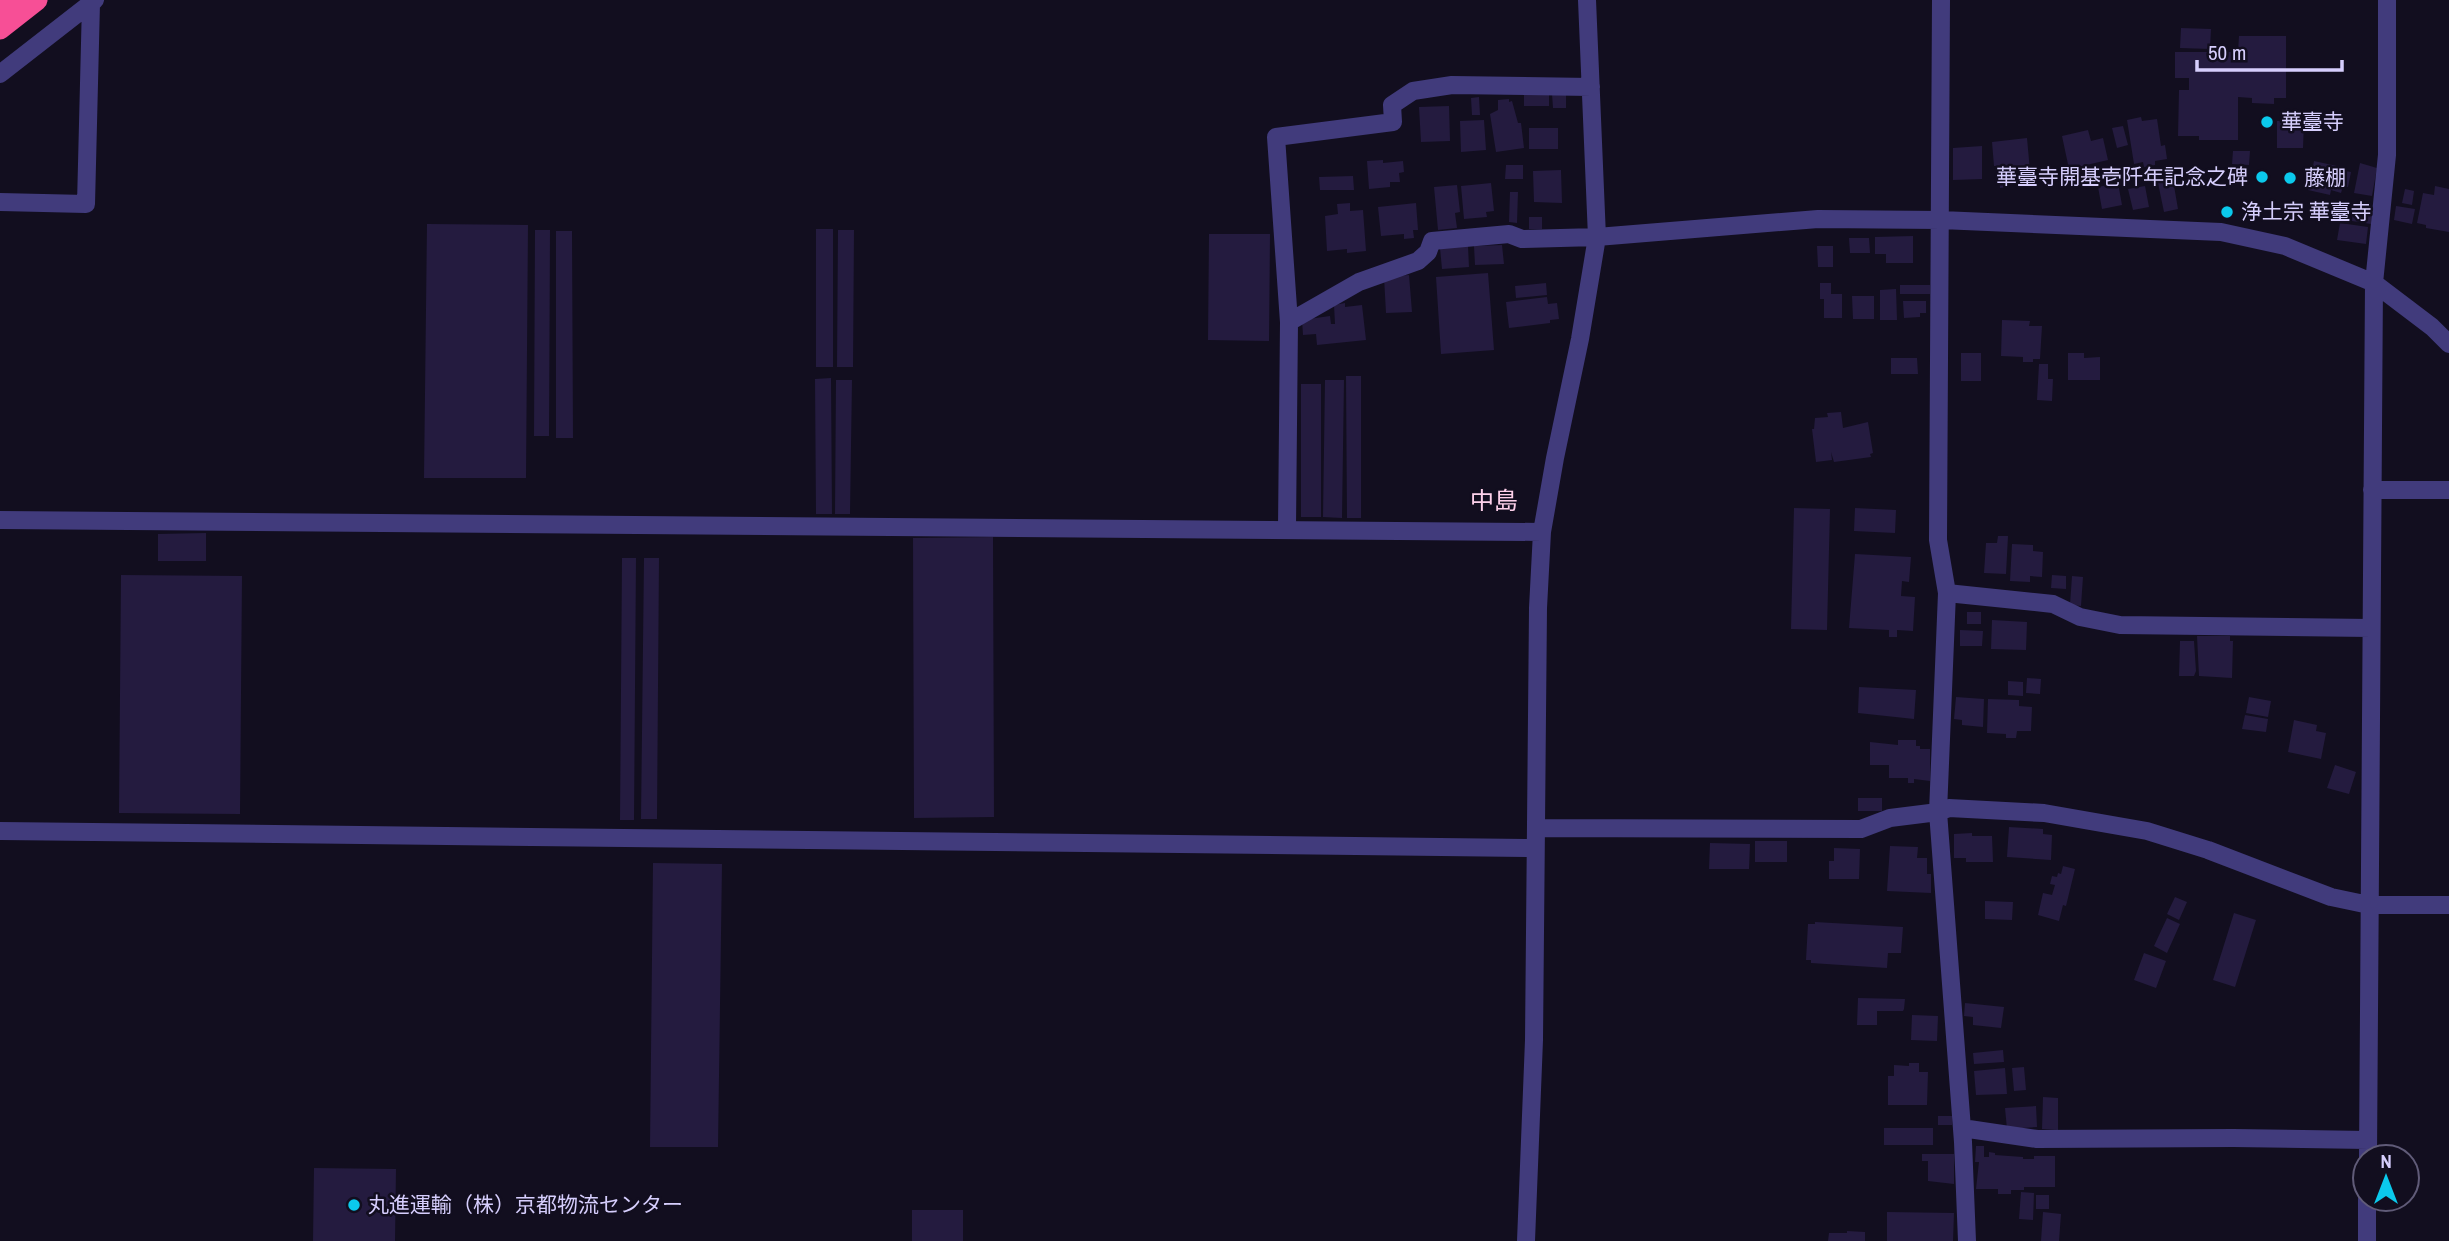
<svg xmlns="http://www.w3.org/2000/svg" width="2449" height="1241" font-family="'Archivo Narrow','Noto Sans JP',sans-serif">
<rect width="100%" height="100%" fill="#120e1f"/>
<path fill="#241b3f" d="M 2181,28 L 2211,29 L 2210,49 L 2180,48 Z
M 2239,36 L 2286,36 L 2286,98 L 2274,98 L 2274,104 L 2252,103 L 2252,98 L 2238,97 L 2238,140 L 2199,140 L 2199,136 L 2178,136 L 2179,90 L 2189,90 L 2189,78 L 2175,78 L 2175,52 L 2238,52 Z
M 1566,93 L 1566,108 L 1553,108 L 1552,94 Z
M 1549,94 L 1549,106 L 1524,106 L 1524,95 Z
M 1479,97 L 1480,115 L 1472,115 L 1471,98 Z
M 1509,99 L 1509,102 L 1512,101 L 1518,123 L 1521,123 L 1524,148 L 1496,152 L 1490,114 L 1498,110 L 1498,100 Z
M 1449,106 L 1450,141 L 1421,142 L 1419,107 Z
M 2141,117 L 2142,121 L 2157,119 L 2161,146 L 2165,145 L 2167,159 L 2155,161 L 2155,165 L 2144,167 L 2143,162 L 2134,164 L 2127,120 Z
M 1484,120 L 1486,150 L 1461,152 L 1460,121 Z
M 2277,121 L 2304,121 L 2303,148 L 2277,148 Z
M 2123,126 L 2128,145 L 2117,148 L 2112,128 Z
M 1529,128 L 1558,128 L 1558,149 L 1529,149 Z
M 2088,130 L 2091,141 L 2103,138 L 2108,160 L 2069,169 L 2062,136 Z
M 2027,138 L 2030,171 L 2007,170 L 2008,187 L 2000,188 L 1998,166 L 1994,166 L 1992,142 Z
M 1982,146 L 1982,179 L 1953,180 L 1953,148 Z
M 2233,151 L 2250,151 L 2249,165 L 2232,164 Z
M 1383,160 L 1383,163 L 1403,161 L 1404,172 L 1399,173 L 1400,182 L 1390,182 L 1390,187 L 1369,189 L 1367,161 Z
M 2314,161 L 2346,168 L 2345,171 L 2351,172 L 2348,187 L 2343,186 L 2341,193 L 2331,190 L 2330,195 L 2308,190 Z
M 2360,163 L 2377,168 L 2372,196 L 2354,193 Z
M 1506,165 L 1523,165 L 1523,179 L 1505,179 Z
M 1561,170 L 1562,203 L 1534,202 L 1533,171 Z
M 1353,176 L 1354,190 L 1320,190 L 1319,177 Z
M 2173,180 L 2178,209 L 2164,212 L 2158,183 Z
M 1491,183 L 1494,211 L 1486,212 L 1487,217 L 1464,219 L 1461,186 Z
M 2118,183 L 2122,205 L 2102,209 L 2098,187 Z
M 1457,185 L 1460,212 L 1455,213 L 1457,228 L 1438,230 L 1434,187 Z
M 2145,186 L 2149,207 L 2133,210 L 2128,189 Z
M 2435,186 L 2449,189 L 2449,232 L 2426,228 L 2426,225 L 2417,223 L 2423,193 L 2434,195 Z
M 2405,189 L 2414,191 L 2412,205 L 2402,203 Z
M 1510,192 L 1518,192 L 1517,223 L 1509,222 Z
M 1350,203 L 1350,211 L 1363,210 L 1366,251 L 1347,253 L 1347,249 L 1327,251 L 1325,216 L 1338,214 L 1337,204 Z
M 1416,203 L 1418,230 L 1413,230 L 1414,238 L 1404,239 L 1404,234 L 1381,236 L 1378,207 Z
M 2396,206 L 2415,209 L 2412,224 L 2394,220 Z
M 2353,210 L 2372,213 L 2371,224 L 2352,221 Z
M 1529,217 L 1542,217 L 1542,229 L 1529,229 Z
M 2340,223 L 2368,227 L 2366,244 L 2337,240 Z
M 427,224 L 528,225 L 526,478 L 424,478 Z
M 816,229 L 833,229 L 833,367 L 816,367 Z
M 535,230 L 550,230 L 549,436 L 534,436 Z
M 838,230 L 854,230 L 853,367 L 837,367 Z
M 556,231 L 572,231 L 573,438 L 556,438 Z
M 1209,234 L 1270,234 L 1269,341 L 1208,340 Z
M 1913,236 L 1913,263 L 1886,263 L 1886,254 L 1875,254 L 1875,237 Z
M 1849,238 L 1869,238 L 1870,253 L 1850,253 Z
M 1502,245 L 1504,264 L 1475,265 L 1474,246 Z
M 1468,246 L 1469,267 L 1442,269 L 1440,248 Z
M 1817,246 L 1833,246 L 1833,267 L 1818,267 Z
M 1488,273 L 1494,350 L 1441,354 L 1436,277 Z
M 1409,275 L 1412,312 L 1386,313 L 1384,277 Z
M 1546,283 L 1547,295 L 1516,298 L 1515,286 Z
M 1820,283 L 1831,283 L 1831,294 L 1842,294 L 1842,318 L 1824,318 L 1824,299 L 1820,299 Z
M 1900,285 L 1930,285 L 1930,294 L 1900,294 Z
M 1896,289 L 1897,320 L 1880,320 L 1880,290 Z
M 1852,296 L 1874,296 L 1874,319 L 1853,319 Z
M 1547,297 L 1548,304 L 1557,303 L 1559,319 L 1550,320 L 1550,323 L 1509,328 L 1506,302 Z
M 1903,301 L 1926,301 L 1926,313 L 1920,313 L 1920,317 L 1904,318 Z
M 1345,303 L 1345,307 L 1362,305 L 1366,340 L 1317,345 L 1316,334 L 1303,335 L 1302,320 L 1330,316 L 1331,324 L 1335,324 L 1334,305 Z
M 2002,320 L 2030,321 L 2029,326 L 2042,326 L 2040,359 L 2033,359 L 2033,362 L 2023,362 L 2023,357 L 2001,356 Z
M 1961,353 L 1981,353 L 1981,381 L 1961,381 Z
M 2068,353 L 2084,353 L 2084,358 L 2100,357 L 2100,380 L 2068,380 Z
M 1891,358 L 1917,358 L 1918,374 L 1891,374 Z
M 2039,364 L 2048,364 L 2048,379 L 2053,379 L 2052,401 L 2037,400 Z
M 1346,376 L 1361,376 L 1361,518 L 1347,518 Z
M 831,378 L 832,514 L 816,514 L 815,379 Z
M 836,380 L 852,380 L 850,514 L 835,514 Z
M 1325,380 L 1344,380 L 1342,518 L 1323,517 Z
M 1301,384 L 1321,384 L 1321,517 L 1301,517 Z
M 1841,412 L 1843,428 L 1868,422 L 1873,453 L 1870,454 L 1871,457 L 1834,462 L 1831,452 L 1832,460 L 1816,462 L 1812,429 L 1814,429 L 1815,418 L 1828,417 L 1827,413 Z
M 1794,508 L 1830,509 L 1827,630 L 1791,629 Z
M 1855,508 L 1896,510 L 1895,533 L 1854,531 Z
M 206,533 L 206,561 L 158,561 L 158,534 Z
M 1998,536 L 2008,536 L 2006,574 L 1984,573 L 1986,543 L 1997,543 Z
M 993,537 L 994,817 L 914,818 L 913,538 Z
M 2012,544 L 2033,545 L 2033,551 L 2043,552 L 2042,577 L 2030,576 L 2030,582 L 2010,581 Z
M 1855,554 L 1911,557 L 1909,582 L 1902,581 L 1901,596 L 1915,597 L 1913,631 L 1897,630 L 1897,637 L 1889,637 L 1889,630 L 1849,628 Z
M 622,558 L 636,558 L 634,820 L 620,820 Z
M 644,558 L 659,558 L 657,819 L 641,819 Z
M 121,575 L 242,576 L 240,814 L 119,813 Z
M 2052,575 L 2066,576 L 2066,589 L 2051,588 Z
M 2072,576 L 2083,577 L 2081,606 L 2070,605 Z
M 1967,612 L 1981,612 L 1981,624 L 1967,624 Z
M 1992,620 L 2027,622 L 2026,650 L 1991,649 Z
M 1960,630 L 1983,631 L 1982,646 L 1960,646 Z
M 2197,636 L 2230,636 L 2230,641 L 2233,641 L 2232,678 L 2199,676 Z
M 2180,641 L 2194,641 L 2196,671 L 2194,676 L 2179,676 Z
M 2027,678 L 2041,679 L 2040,694 L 2026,693 Z
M 2008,681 L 2023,682 L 2023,696 L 2008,695 Z
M 1859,687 L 1916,690 L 1914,719 L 1858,713 Z
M 1956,697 L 1984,699 L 1983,727 L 1962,725 L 1962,720 L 1954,719 Z
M 2249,697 L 2271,701 L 2268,717 L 2246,713 Z
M 1988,699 L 2019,700 L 2019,706 L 2032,707 L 2031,731 L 2017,731 L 2016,738 L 2006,738 L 2006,734 L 1987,733 Z
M 2245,715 L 2268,719 L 2266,732 L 2242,729 Z
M 2294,720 L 2317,725 L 2316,731 L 2326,733 L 2321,759 L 2288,752 Z
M 1898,740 L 1916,740 L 1916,746 L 1920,746 L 1920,749 L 1930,749 L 1930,781 L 1914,779 L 1914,783 L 1908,783 L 1908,778 L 1889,778 L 1889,765 L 1870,765 L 1870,742 L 1898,745 Z
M 2335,765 L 2356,772 L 2349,794 L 2327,788 Z
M 1858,798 L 1882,798 L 1882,811 L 1858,811 Z
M 2009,827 L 2043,829 L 2043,834 L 2052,835 L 2051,860 L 2007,857 Z
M 1972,833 L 1972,836 L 1992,836 L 1993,862 L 1966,862 L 1966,858 L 1954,858 L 1954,834 Z
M 1755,841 L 1787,841 L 1787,862 L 1755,862 Z
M 1710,843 L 1750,844 L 1749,869 L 1709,869 Z
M 1890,846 L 1918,847 L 1917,858 L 1927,858 L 1927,874 L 1931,874 L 1931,893 L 1887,891 Z
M 1834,848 L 1860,849 L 1859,879 L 1829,879 L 1829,861 L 1834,861 Z
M 653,863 L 722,864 L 718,1147 L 650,1147 Z
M 2063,866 L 2075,869 L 2066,906 L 2063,905 L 2059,921 L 2038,915 L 2043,893 L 2052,895 L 2055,885 L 2050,884 L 2052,876 L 2057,877 L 2058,873 L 2061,874 Z
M 2175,897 L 2187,902 L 2179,920 L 2167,914 Z
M 1985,901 L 2013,902 L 2012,920 L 1985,919 Z
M 2234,913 L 2256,920 L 2235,987 L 2213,980 Z
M 2167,918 L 2180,924 L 2167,953 L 2154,946 Z
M 1815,922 L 1903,927 L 1901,953 L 1888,953 L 1887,968 L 1811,963 L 1811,960 L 1806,960 L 1808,924 L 1815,924 Z
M 2144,953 L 2166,961 L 2156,988 L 2134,980 Z
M 1858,998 L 1905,999 L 1904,1009 L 1903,1011 L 1877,1011 L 1877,1025 L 1857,1025 Z
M 1965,1003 L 2004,1007 L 2001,1028 L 1973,1025 L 1973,1017 L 1964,1016 Z
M 1912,1015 L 1938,1016 L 1937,1041 L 1911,1040 Z
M 2003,1050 L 2004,1062 L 1974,1064 L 1973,1053 Z
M 1909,1063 L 1919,1063 L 1919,1072 L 1928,1072 L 1927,1105 L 1888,1105 L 1888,1076 L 1894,1076 L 1894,1065 L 1909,1066 Z
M 2024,1067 L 2026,1090 L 2014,1091 L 2012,1068 Z
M 2005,1068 L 2007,1094 L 1976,1095 L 1974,1071 Z
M 2043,1097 L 2058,1098 L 2058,1130 L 2042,1129 Z
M 2036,1106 L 2037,1127 L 2007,1129 L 2005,1108 Z
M 1938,1116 L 1952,1116 L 1952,1125 L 1938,1125 Z
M 1884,1128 L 1933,1128 L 1933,1145 L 1884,1145 Z
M 1976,1146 L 1984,1146 L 1984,1157 L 1989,1157 L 1989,1152 L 1995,1153 L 1995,1155 L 2023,1157 L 2023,1159 L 2034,1159 L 2034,1156 L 2055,1156 L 2055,1187 L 2024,1187 L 2024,1190 L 2011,1190 L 2011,1194 L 1998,1194 L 1998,1189 L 1976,1189 L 1979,1162 L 1975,1162 Z
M 1922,1154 L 1954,1154 L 1954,1184 L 1928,1181 L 1928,1161 L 1922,1161 Z
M 314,1168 L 396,1169 L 395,1241 L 313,1241 Z
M 2021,1192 L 2034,1193 L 2033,1220 L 2019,1219 Z
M 2036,1195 L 2049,1195 L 2049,1209 L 2036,1209 Z
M 912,1210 L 963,1210 L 963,1241 L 912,1241 Z
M 1887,1212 L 1954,1213 L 1953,1241 L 1887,1241 Z
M 2043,1212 L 2061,1214 L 2059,1241 L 2041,1241 Z
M 1847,1231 L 1865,1232 L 1865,1241 L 1828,1241 L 1829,1233 L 1847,1233 Z"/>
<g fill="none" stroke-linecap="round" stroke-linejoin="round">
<path stroke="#413b7c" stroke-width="18" d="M 1941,0 L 1938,540 L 1947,593 L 1938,812 L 1963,1142 L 1967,1241
M 0,74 L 95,0
M 1591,87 L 1452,85 L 1413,91 L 1392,105 L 1393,122 L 1276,137 L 1289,322 L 1359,282 L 1418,261 L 1428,252 L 1432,241 L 1509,234 L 1522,239 L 1597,237 L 1818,219 L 1941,220 L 2221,232 L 2285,246 L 2374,283 L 2432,327 L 2449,344
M 0,202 L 86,204 L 91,3
M 2372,490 L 2449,490
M 0,520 L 1542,532
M 1287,528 L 1289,322
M 1947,593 L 2053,604 L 2080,617 L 2120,625 L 2371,628
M 1536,828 L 1861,829 L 1890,818 L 1938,812 L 1949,808 L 2044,813 L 2147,831 L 2208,850 L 2331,897 L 2369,905 L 2449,905
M 0,831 L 1535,848
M 1962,1128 L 2037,1139 L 2233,1138 L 2368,1140
M 2368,1157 L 2374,283 L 2387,155 L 2387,0
M 1526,1241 L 1534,1040 L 1538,608 L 1542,532 L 1555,458 L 1580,339 L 1597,237 L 1587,0
M 2367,1241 L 2367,1199"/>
<path stroke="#f74f96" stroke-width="21" d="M 0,9 L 10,0
M 0,29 L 37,0"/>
</g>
<g fill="#0bc9ec" stroke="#120e1f" stroke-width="2.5">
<circle cx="2267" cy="122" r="7"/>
<circle cx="2262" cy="177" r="7"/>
<circle cx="2290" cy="178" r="7"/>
<circle cx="2227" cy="212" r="7"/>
<circle cx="354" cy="1205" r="7"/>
</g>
<g text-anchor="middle" stroke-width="5" stroke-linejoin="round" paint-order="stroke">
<g font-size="21" fill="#d6cefd" stroke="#120e1f" text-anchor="start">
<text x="2281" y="129">華臺寺</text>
<text x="2248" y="184" text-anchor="end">華臺寺開基壱阡年記念之碑</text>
<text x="2304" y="185">藤棚</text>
<text x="2241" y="219">浄土宗 華臺寺</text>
<text x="368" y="1212">丸進運輸（株）京都物流センター</text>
</g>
<g font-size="24" fill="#fdd0ea" stroke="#120e1f">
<text x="1494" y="509">中島</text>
</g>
</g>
<g transform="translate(2386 1178)"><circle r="33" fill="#120e1f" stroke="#605b78" stroke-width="2"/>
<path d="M0-5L12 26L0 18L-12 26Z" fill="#0bc9ec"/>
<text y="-10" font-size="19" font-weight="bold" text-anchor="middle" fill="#d6cefd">N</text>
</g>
<path d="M2197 60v10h145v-10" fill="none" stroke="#d6cefd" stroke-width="3.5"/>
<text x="2208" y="60" font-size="21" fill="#d6cefd" stroke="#120e1f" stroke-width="5" paint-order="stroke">50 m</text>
</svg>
